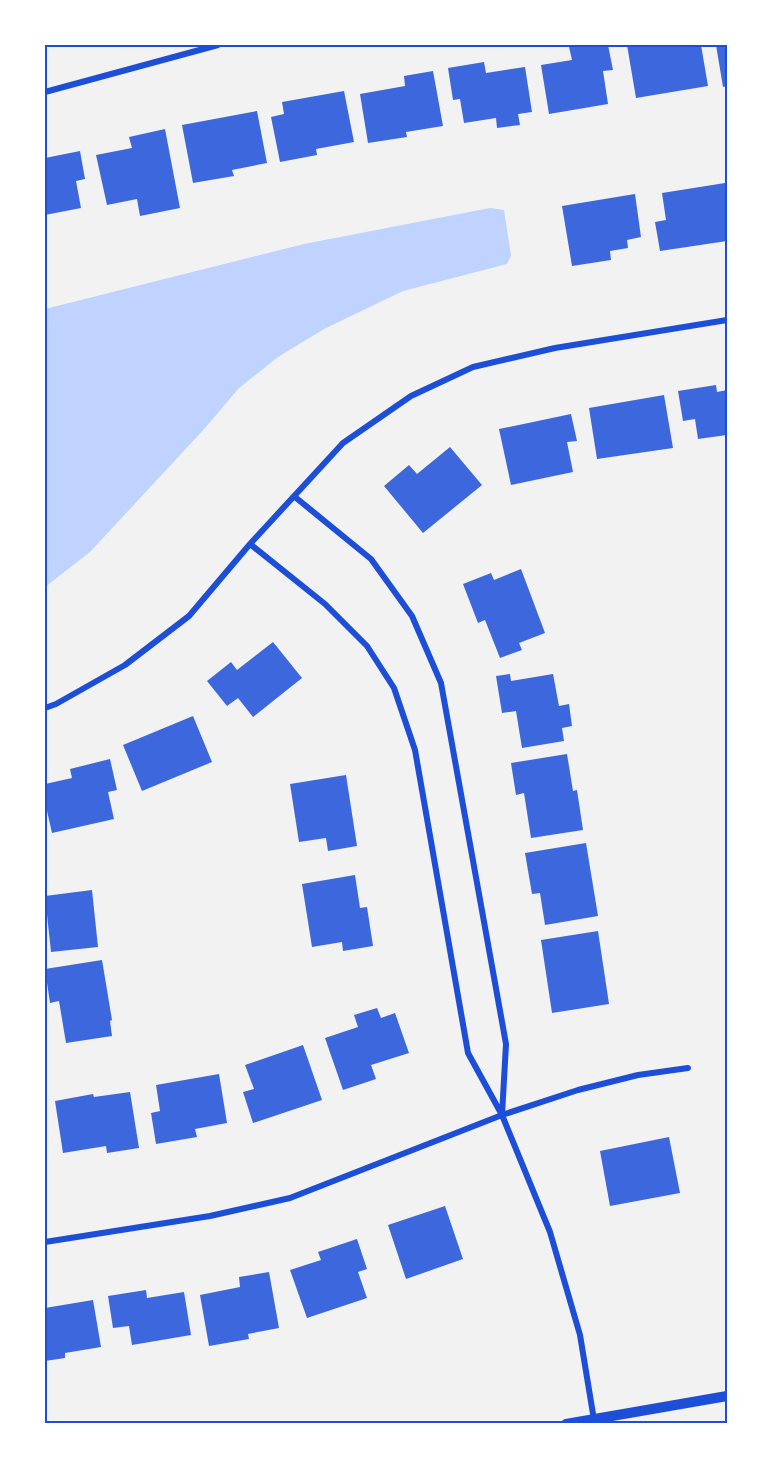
<svg xmlns="http://www.w3.org/2000/svg" width="772" height="1469" font-family="Figtree,sans-serif">
<rect width="100%" height="100%" fill="#f2f2f2"/>
<path fill="#bfd3fe" d="M 490,208 L 504,210 L 511,256 L 507,264 L 403,291 L 324,329 L 278,357 L 238,389 L 206,427 L 90,552 L 45,587 L 45,309 L 304,244 Z"/>
<path fill="#3d67dc" d="M 581,45 L 608,45 L 613,70 L 603,71 L 608,104 L 549,114 L 541,65 L 572,60 L 569,47 Z
M 627,45 L 701,45 L 708,86 L 636,98 Z
M 716,45 L 727,45 L 727,86 L 723,87 Z
M 484,62 L 486,73 L 525,67 L 532,112 L 518,114 L 520,125 L 497,128 L 496,118 L 464,123 L 460,99 L 453,100 L 448,68 Z
M 433,71 L 443,126 L 406,132 L 407,137 L 368,143 L 360,94 L 405,86 L 404,76 Z
M 344,91 L 354,142 L 316,149 L 317,155 L 280,162 L 271,117 L 284,114 L 282,102 Z
M 257,111 L 267,163 L 232,170 L 234,176 L 193,183 L 182,125 Z
M 165,129 L 180,208 L 140,216 L 137,199 L 107,205 L 96,155 L 132,148 L 129,137 Z
M 80,151 L 85,179 L 76,181 L 81,208 L 45,215 L 45,158 Z
M 725,183 L 727,199 L 727,241 L 660,251 L 655,222 L 666,220 L 662,193 Z
M 635,194 L 641,237 L 627,240 L 628,248 L 610,251 L 611,260 L 572,266 L 562,206 Z
M 716,385 L 717,392 L 727,390 L 727,435 L 698,439 L 695,419 L 683,421 L 678,391 Z
M 664,395 L 673,448 L 597,459 L 589,408 Z
M 571,414 L 577,441 L 567,442 L 573,472 L 511,485 L 499,429 Z
M 450,447 L 482,485 L 423,533 L 384,486 L 409,465 L 417,474 Z
M 521,569 L 545,633 L 519,643 L 522,650 L 500,658 L 485,620 L 478,623 L 463,584 L 491,573 L 494,580 Z
M 273,642 L 302,678 L 253,717 L 238,698 L 227,706 L 207,681 L 231,662 L 237,670 Z
M 510,674 L 511,681 L 553,674 L 559,706 L 569,704 L 572,726 L 562,728 L 564,741 L 522,748 L 516,711 L 502,713 L 496,676 Z
M 193,716 L 212,762 L 142,791 L 123,745 Z
M 567,754 L 573,791 L 577,790 L 583,830 L 531,838 L 524,793 L 516,795 L 511,763 Z
M 110,759 L 117,790 L 108,792 L 114,819 L 52,833 L 45,802 L 45,784 L 72,778 L 70,769 Z
M 346,775 L 357,846 L 328,851 L 326,838 L 299,842 L 290,784 Z
M 586,843 L 598,916 L 545,925 L 540,893 L 532,894 L 525,853 Z
M 355,875 L 360,908 L 367,907 L 373,946 L 343,951 L 342,942 L 312,947 L 302,884 Z
M 92,890 L 98,947 L 51,952 L 45,896 Z
M 598,931 L 609,1004 L 552,1013 L 541,940 Z
M 102,960 L 112,1020 L 110,1021 L 112,1036 L 66,1043 L 59,1001 L 50,1003 L 45,969 Z
M 377,1008 L 381,1018 L 395,1013 L 409,1053 L 371,1065 L 376,1079 L 343,1090 L 325,1038 L 358,1027 L 354,1015 Z
M 303,1045 L 322,1100 L 253,1123 L 243,1092 L 254,1089 L 245,1065 Z
M 219,1074 L 227,1123 L 195,1129 L 197,1137 L 156,1144 L 151,1113 L 160,1111 L 156,1085 Z
M 130,1092 L 139,1148 L 107,1153 L 106,1146 L 63,1153 L 55,1101 L 93,1094 L 94,1097 Z
M 669,1137 L 680,1193 L 610,1206 L 600,1151 Z
M 445,1206 L 463,1259 L 406,1279 L 388,1225 Z
M 357,1239 L 367,1269 L 358,1272 L 367,1298 L 307,1318 L 290,1270 L 321,1260 L 318,1252 Z
M 269,1272 L 279,1328 L 248,1334 L 249,1339 L 209,1346 L 200,1295 L 240,1287 L 239,1277 Z
M 146,1290 L 147,1298 L 184,1292 L 191,1335 L 132,1345 L 129,1326 L 113,1328 L 108,1296 Z
M 93,1300 L 101,1347 L 65,1353 L 65,1358 L 45,1361 L 45,1308 Z"/>
<g fill="none" stroke-linecap="round" stroke-linejoin="round">
<path stroke="#1d4ed8" stroke-width="6" d="M 45,92 L 218,45
M 295,497 L 371,559 L 412,616 L 441,683 L 506,1044 L 502,1115
M 250,544 L 325,604 L 367,646 L 394,688 L 415,750 L 468,1053 L 502,1115 L 550,1232 L 580,1335 L 594,1420
M 45,708 L 56,704 L 125,665 L 189,616 L 250,544 L 343,443 L 411,396 L 473,367 L 555,348 L 727,320
M 45,1242 L 210,1216 L 290,1198 L 502,1115 L 578,1090 L 638,1075 L 688,1068"/>
<path stroke="#1d4ed8" stroke-width="10" d="M 566,1424 L 727,1396"/>
</g>
<rect width="772" height="1469" fill="none" stroke="#ffffff" stroke-width="93"/>
<rect x="46" y="46" width="680" height="1376" fill="none" stroke="#1d4ed8" stroke-width="2"/>
</svg>
